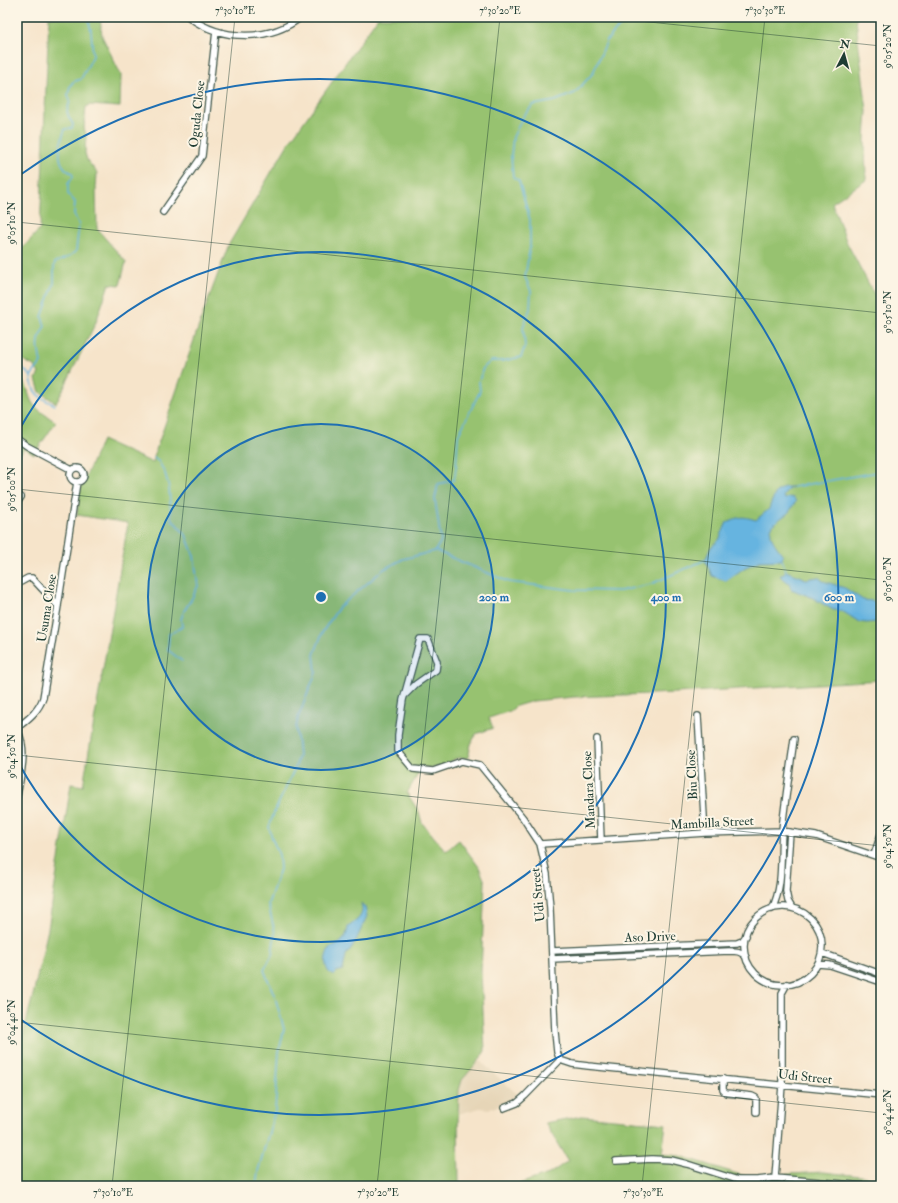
<svg xmlns="http://www.w3.org/2000/svg" width="898" height="1203" font-family="'IM FELL Double Pica',serif">
<rect width="100%" height="100%" fill="#fcf5e5"/>
<filter id="ink" filterUnits="userSpaceOnUse"><feTurbulence type="fractalNoise" baseFrequency=".025" numOctaves="2"/><feDisplacementMap in="SourceGraphic" scale="8" xChannelSelector="R" yChannelSelector="G"/><feConvolveMatrix kernelMatrix="1 2 1 2 8 2 1 2 1" color-interpolation-filters="sRGB"/></filter>
<filter id="wash" filterUnits="userSpaceOnUse"><feTurbulence type="fractalNoise" baseFrequency=".012" numOctaves="4" result="noise"/><feDisplacementMap in="SourceGraphic" scale="16" xChannelSelector="R" yChannelSelector="G"/><feGaussianBlur stdDeviation="0.9" result="paint"/><feColorMatrix in="noise" values="0 0 0 0 0 0 0 0 0 0 0 0 0 0 0 0 0 1.4 0 .05"/><feComposite in="paint" operator="in"/></filter>
<g filter="url(#wash)">
<rect width="100%" height="100%" fill="#f6e4ca"/>
<path fill="#e6d5b7" d="M 479,1060 L 517,1094 L 510,1101 L 490,1109 L 480,1108 L 458,1114 L 460,1084 L 462,1080 Z"/>
<path fill="#97c26f" stroke="#5b8052" d="M 49,17 L 100,17 L 102,36 L 121,75 L 120,107 L 89,105 L 86,107 L 84,128 L 86,134 L 85,153 L 87,160 L 97,173 L 96,188 L 97,229 L 126,262 L 120,285 L 109,284 L 96,322 L 59,398 L 56,403 L 40,392 L 36,379 L 39,373 L 34,366 L 17,357 L 17,248 L 21,250 L 40,229 Z
M 378,17 L 856,17 L 858,39 L 867,111 L 865,139 L 866,180 L 832,203 L 847,243 L 881,307 L 881,680 L 676,693 L 574,697 L 533,701 L 516,706 L 510,711 L 489,718 L 493,728 L 476,734 L 471,744 L 468,758 C 452,757 457,759 444,765 C 437,769 429,768 422,767 L 407,793 L 419,812 L 422,823 L 446,851 L 459,840 L 479,867 L 485,882 L 481,972 L 485,1051 L 479,1060 L 462,1080 L 459,1090 L 458,1114 L 459,1186 L 17,1186 L 17,1059 L 34,991 L 48,929 L 71,784 L 83,786 L 128,523 L 77,515 L 80,489 L 102,440 L 153,463 L 155,453 L 203,314 L 229,244 L 288,144 Z
M 17,377 C 31,386 26,393 33,404 C 36,409 50,418 56,422 L 34,454 L 24,448 L 17,459 Z
M 582,1116 L 666,1124 L 662,1154 L 681,1156 L 747,1177 L 823,1172 L 879,1178 L 881,1179 L 881,1186 L 465,1186 L 483,1183 L 513,1186 L 549,1174 L 568,1161 L 545,1123 Z"/>
<path fill="#66b4e0" stroke="#42788a" d="M 784,487 L 793,487 L 786,491 L 783,497 L 785,499 L 789,497 L 794,498 L 796,502 C 792,505 792,509 789,512 C 784,517 775,521 772,527 C 767,536 778,548 783,555 L 782,560 L 759,561 L 744,568 L 726,581 L 712,576 L 705,560 L 711,547 L 719,540 L 727,522 C 741,516 742,516 756,520 L 769,509 L 771,503 L 776,492 Z
M 786,571 L 806,579 L 818,577 L 823,581 L 845,588 L 863,600 L 873,601 L 881,608 L 881,619 L 876,622 L 867,623 L 859,622 L 842,611 L 833,610 L 813,598 L 791,589 L 789,583 L 780,576 Z
M 361,903 L 365,907 L 367,916 L 355,943 L 346,955 L 343,970 L 336,972 L 334,976 C 324,972 323,956 330,948 C 333,945 338,945 341,942 C 346,937 347,933 348,927 C 357,920 365,916 361,903 Z"/>
<g fill="none" stroke-linecap="round" stroke-linejoin="round">
<path stroke="#66b4e0" stroke-width="1.5" d="M 17,363 L 31,376 C 32,394 39,397 55,405
M 31,376 L 41,363 C 38,348 36,340 45,326 L 42,317 L 54,283 L 54,268 L 55,262 C 64,260 70,257 76,251 L 79,225 L 74,214 L 75,202 L 68,194 L 68,184 L 73,177 L 72,173 C 70,172 66,170 64,167 C 56,158 61,140 65,129 L 72,128 L 73,124 L 69,118 L 67,111 L 70,101 L 68,95 L 70,86 L 73,82 L 81,79 L 93,56 L 91,31 L 88,17
M 154,458 L 159,462 L 165,473 L 169,487 L 171,518 L 186,535 L 194,556 L 198,586 L 191,600 L 184,611 L 181,619 L 182,627 L 169,634 L 168,650 L 182,661
M 793,487 L 872,473 L 881,471
M 436,551 L 509,582 L 574,590 L 620,591 L 651,584 L 705,560
M 782,560 L 786,571
M 256,1186 L 258,1171 L 275,1111 L 279,1052 L 284,1029 L 275,997 L 264,970 L 272,955 L 275,933 L 268,904 L 280,869 L 279,855 L 272,838 L 269,827 L 274,813 L 296,766 L 299,755 L 296,728 L 298,718 L 316,672 L 314,655 L 323,631 L 339,607 L 384,569 L 403,559 L 435,551 L 441,541 L 435,499 L 438,484 L 454,480 L 456,468 L 458,436 L 480,391 L 479,381 L 483,368 L 491,361 L 502,361 L 521,357 L 525,346 L 523,327 L 530,309 L 531,291 L 525,277 L 530,247 L 530,220 L 519,181 L 513,177 L 511,156 L 513,137 L 524,115 L 533,105 L 555,101 L 575,93 L 593,73 L 607,40 L 616,30 L 630,17"/>
</g>
</g>
<g filter="url(#ink)">
<g fill="none" stroke-linecap="round" stroke-linejoin="round">
<g stroke="#3f564a" stroke-width="8">
<path id="minor" d="M 189,17 C 221,41 269,42 301,17
M 163,212 L 202,156 L 216,31
M 17,439 L 27,446 L 72,470
M70 475a7 7 0 1 1 14 0a7 7 0 1 1-14 0Z
M 17,503 L 21,497
M 17,584 L 28,578 L 32,578 L 58,606
M 405,695 L 416,684 L 436,670 L 437,662 L 428,639 L 420,639 L 403,700 L 398,735 L 398,751 L 413,769 L 433,771 L 462,761 L 480,765 L 523,818 L 540,844 L 547,874 L 550,908 L 555,1032 L 557,1052 L 560,1060 L 525,1096 L 517,1103 L 504,1108
M 698,716 L 705,833
M 17,728 C 28,719 38,712 43,698 L 58,606 L 77,482
M 17,729 C 28,750 21,774 17,796
M 597,739 L 601,840
M 790,832 L 786,891 L 788,901 L 792,908
M 540,844 L 705,833 L 782,831 L 816,836 L 881,858
M 874,855 L 881,834
M744 946a39 39 0 1 1 78 0a39 39 0 1 1-78 0Z
M 772,909 C 784,885 780,856 782,830 C 785,800 790,769 794,739
M 552,951 L 737,943 L 742,941 L 746,936
M 822,953 L 881,974
M 552,959 L 729,951 C 736,951 741,951 746,957
M 818,964 L 830,965 L 881,982
M 787,984 L 782,993 L 782,1085 L 775,1178 L 866,1186
M 560,1060 L 572,1064 L 588,1066 L 881,1095
M 723,1079 L 723,1090 L 726,1093 L 752,1096 L 756,1098 L 756,1112
M 616,1161 L 652,1159 L 671,1160 L 687,1164 L 738,1180 L 757,1180 L 775,1178"/>
</g>
<g stroke="#3f564a" stroke-width="11">
<path id="trunk" d="M 881,17 L 881,18"/>
</g>
<use href="#minor" stroke="#fff" stroke-width="5.5"/>
<use href="#trunk" stroke="#f9be6d" stroke-width="9"/>
</g>
</g>
<path fill="none" stroke="#1f3d34" stroke-width="1" stroke-opacity="0.45" d="M 601,17 L 881,46M 17,222 L 881,313M 17,489 L 881,580M 17,755 L 881,846M 17,1022 L 881,1113M 112,1186 L 235,17M 377,1186 L 500,17M 642,1186 L 765,17"/>
<circle cx="321" cy="597" r="173" fill="#1f6fb2" fill-opacity=".12"/>
<g fill="none" stroke="#1f6fb2" stroke-width="2">
<circle cx="321" cy="597" r="173"/>
<path d="M18 432A345 345 0 1 1 18 762"/>
<path d="M20 175A518 518 0 1 1 20 1019"/>
</g>
<g text-anchor="middle" stroke-width="4" stroke-linejoin="round" paint-order="stroke">
<g font-size="13" fill="#1f3d34" stroke="#fcf5e5">
<text transform="translate(196 114) rotate(-84)" y="5">Oguda Close</text>
<text transform="translate(46 608) rotate(-81)" y="5">Usuma Close</text>
<text transform="translate(691 775) rotate(-93)" y="5">Biu Close</text>
<text transform="translate(588 790) rotate(-93)" y="5">Mandara Close</text>
<text transform="translate(712 822) rotate(-3)" y="5">Mambilla Street</text>
<text transform="translate(537 895) rotate(-96)" y="5">Udi Street</text>
<text transform="translate(650 936) rotate(-2)" y="5">Aso Drive</text>
<text transform="translate(805 1076) rotate(6)" y="5">Udi Street</text>
</g>
</g>
<circle cx="321" cy="597" r="6" fill="#1f6fb2" stroke="#fcf5e5" stroke-width="2"/>
<g font-size="12" text-anchor="middle" font-weight="bold" fill="#1f6fb2" stroke="#fcf5e5" stroke-width="4" stroke-linejoin="round" paint-order="stroke">
<text x="494" y="601">200 m</text>
<text x="666" y="601">400 m</text>
<text x="839" y="601">600 m</text>
</g>
<rect width="898" height="1203" fill="none" stroke="#fcf5e5" stroke-width="44"/>
<g transform="translate(844 54) rotate(6)" stroke="#fcf5e5" stroke-width="3" paint-order="stroke">
<path d="M0-3L7 15L0 10L-7 15Z" fill="#1f3d34"/>
<text y="-6" font-size="11" font-weight="bold" text-anchor="middle" fill="#1f3d34">N</text>
</g>
<rect x="22" y="22" width="854" height="1159" fill="none" stroke="#1f3d34" stroke-width="1.5"/>
<g font-size="10" text-anchor="middle" fill="#1f3d34">
<text x="235" y="14">7°30'10"E</text>
<text x="500" y="14">7°30'20"E</text>
<text x="765" y="14">7°30'30"E</text>
<text transform="translate(887 46) rotate(-90)" y="4">9°05'20"N</text>
<text transform="translate(11 223) rotate(-90)" y="4">9°05'10"N</text>
<text transform="translate(887 312) rotate(-90)" y="4">9°05'10"N</text>
<text transform="translate(11 489) rotate(-90)" y="4">9°05'00"N</text>
<text transform="translate(887 579) rotate(-90)" y="4">9°05'00"N</text>
<text transform="translate(11 756) rotate(-90)" y="4">9°04'50"N</text>
<text transform="translate(887 846) rotate(-90)" y="4">9°04'50"N</text>
<text transform="translate(11 1022) rotate(-90)" y="4">9°04'40"N</text>
<text transform="translate(887 1112) rotate(-90)" y="4">9°04'40"N</text>
<text x="113" y="1196">7°30'10"E</text>
<text x="378" y="1196">7°30'20"E</text>
<text x="643" y="1196">7°30'30"E</text>
</g>
</svg>
